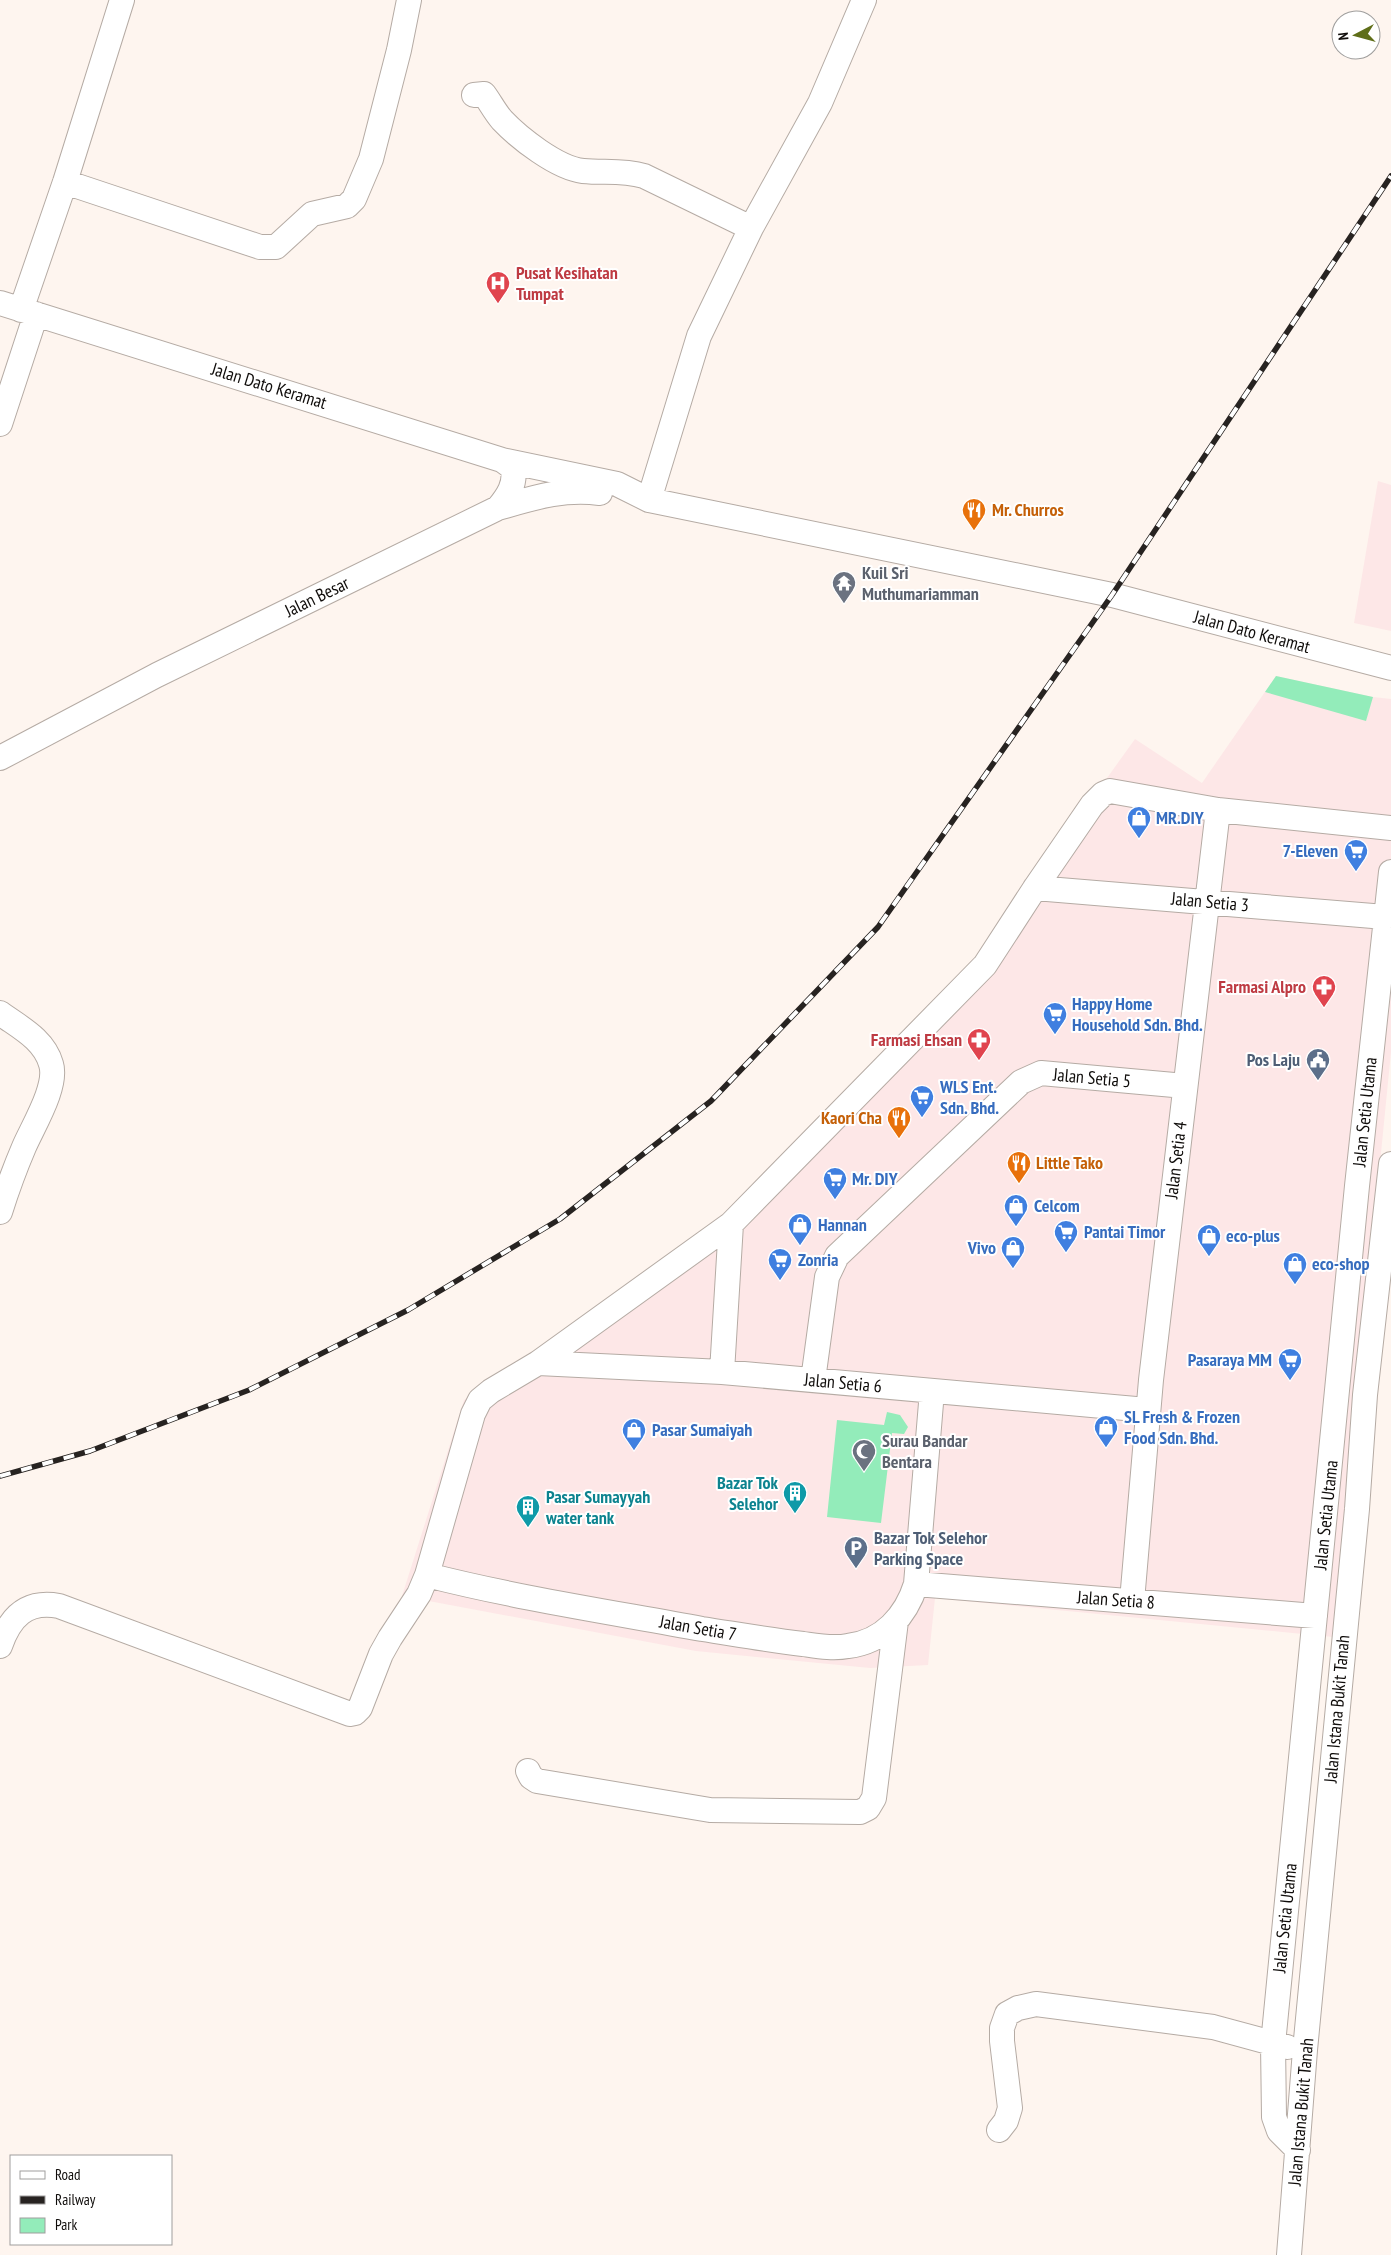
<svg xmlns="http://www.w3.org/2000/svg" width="1391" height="2255" font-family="'PT Sans Narrow',sans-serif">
<rect width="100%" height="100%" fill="#fef5ef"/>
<path fill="#fde7e7" d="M 1378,481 L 1391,485 L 1391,631 L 1354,623 Z
M 1276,676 L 1373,697 L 1391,699 L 1391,1052 L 1333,1637 L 935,1598 L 928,1665 L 870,1668 L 696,1651 L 402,1596 L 464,1400 L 542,1347 L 719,1219 L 848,1094 L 985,948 L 1135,739 L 1202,783 Z"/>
<path fill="#93ecba" d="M 1276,676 L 1373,697 L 1366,721 L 1265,692 Z
M 887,1412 L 900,1415 L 908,1427 L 904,1434 L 892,1433 L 881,1523 L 827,1517 L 837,1420 L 884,1425 Z"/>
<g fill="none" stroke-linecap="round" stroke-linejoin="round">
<g stroke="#b5aba4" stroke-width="26">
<path id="minor" d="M 474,95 L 484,94 C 490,102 495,112 502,120 C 519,138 557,168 583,171 C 604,173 623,170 644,176 L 751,228
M 65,182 L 260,247 L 276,247 L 312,214 L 347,206 L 354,199 L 371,159 L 399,50 L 409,0
M 0,303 L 502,460 L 617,484 L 649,500 L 1112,595 L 1391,668
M 21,310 L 65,182 L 122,0
M 0,424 L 36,314
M 649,500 L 699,336 L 751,228 L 820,103 L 864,0
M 498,508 C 508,496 516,484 513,468 L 502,460
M 0,758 L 157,675 L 498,508 C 533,498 563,488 600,493
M 1035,888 L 1385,917
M 0,1013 C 19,1027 44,1039 51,1064 C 58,1086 33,1126 24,1147 C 15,1168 7,1190 0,1212
M 538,1363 L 722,1372 L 1147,1410
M 722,1372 L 731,1224
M 813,1380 L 827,1277 L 837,1256 L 1021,1082 L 1041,1073 L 1185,1086
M 932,1391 L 916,1584 C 906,1616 883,1642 848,1646 C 833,1649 817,1646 803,1644 C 769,1640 735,1634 702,1629 C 610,1612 517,1598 427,1575 L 473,1414 L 480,1400 L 491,1391 L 538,1363 L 731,1224 L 985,965 L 1035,888 L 1092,805 L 1103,794 L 1110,791 L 1218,810 L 1391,828
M 916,1584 L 1315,1616
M 1132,1601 L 1151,1380 L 1218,810
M 0,1646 C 10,1617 26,1600 59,1606 L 350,1714 L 355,1713 L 360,1708 L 381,1654 L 390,1638 L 419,1594 L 427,1575
M 528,1771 L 531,1777 L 537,1781 L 710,1810 L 860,1812 L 868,1808 L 874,1798 L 896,1621
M 999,2130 L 1006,2121 L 1010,2108 L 1002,2041 L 1002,2028 L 1007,2014 L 1018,2008 L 1036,2004 L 1213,2027 L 1287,2047
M 1298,2150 L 1279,2131 L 1274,2117 L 1273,2044 L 1357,1186 L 1391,872
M 1289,2255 L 1305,2050 L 1357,1509 L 1365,1395 L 1391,1164"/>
</g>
<use href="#minor" stroke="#fff" stroke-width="24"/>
<g stroke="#272321" stroke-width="5.5">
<path id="rail" d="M 0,1476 L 90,1451 L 249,1390 L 408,1310 L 560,1219 L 711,1101 L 878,927 L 1112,595 L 1391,176"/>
</g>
<use href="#rail" stroke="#fff" stroke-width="4" stroke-dasharray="11" stroke-linecap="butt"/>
</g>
<defs>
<g id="hospital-pin" transform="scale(1.25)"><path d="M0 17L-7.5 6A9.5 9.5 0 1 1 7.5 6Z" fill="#e0444e" stroke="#fff"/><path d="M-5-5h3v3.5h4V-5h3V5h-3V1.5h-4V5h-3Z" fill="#fff"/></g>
<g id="restaurant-pin" transform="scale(1.25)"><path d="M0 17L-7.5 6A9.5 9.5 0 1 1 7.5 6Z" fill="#e8710a" stroke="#fff"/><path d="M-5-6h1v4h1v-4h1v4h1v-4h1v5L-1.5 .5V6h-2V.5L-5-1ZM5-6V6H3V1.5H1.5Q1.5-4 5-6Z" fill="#fff"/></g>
<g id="temple-pin" transform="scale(1.25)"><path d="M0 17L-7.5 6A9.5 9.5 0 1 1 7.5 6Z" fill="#6b7280" stroke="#fff"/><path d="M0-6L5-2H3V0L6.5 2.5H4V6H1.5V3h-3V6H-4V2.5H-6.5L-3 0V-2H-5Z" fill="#fff"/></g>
<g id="shop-pin" transform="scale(1.25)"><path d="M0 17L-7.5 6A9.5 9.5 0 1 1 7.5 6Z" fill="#3f7fe0" stroke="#fff"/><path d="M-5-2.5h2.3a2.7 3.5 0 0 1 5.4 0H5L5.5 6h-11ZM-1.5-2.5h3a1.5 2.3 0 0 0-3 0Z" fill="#fff"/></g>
<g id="supermarket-pin" transform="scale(1.25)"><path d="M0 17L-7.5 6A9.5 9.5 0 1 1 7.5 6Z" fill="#3f7fe0" stroke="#fff"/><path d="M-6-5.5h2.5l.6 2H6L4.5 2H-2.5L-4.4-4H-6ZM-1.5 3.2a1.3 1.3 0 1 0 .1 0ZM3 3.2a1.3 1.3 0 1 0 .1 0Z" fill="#fff"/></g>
<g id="pharmacy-pin" transform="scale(1.25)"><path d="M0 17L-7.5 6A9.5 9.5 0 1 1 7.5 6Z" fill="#e0444e" stroke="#fff"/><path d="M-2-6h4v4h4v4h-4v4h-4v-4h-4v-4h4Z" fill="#fff"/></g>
<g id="civic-pin" transform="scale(1.25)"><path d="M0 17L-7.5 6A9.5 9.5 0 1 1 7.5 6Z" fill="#5c6f8a" stroke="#fff"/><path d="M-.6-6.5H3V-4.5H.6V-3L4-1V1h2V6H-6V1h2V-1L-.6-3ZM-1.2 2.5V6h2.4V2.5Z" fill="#fff"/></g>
<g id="mosque-pin" transform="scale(1.25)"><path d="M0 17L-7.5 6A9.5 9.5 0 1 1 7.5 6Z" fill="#6b7280" stroke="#fff"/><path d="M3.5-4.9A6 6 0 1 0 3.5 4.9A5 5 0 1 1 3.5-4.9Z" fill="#fff"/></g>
<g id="building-pin" transform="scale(1.25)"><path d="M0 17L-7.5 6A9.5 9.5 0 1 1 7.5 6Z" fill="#0f9aa8" stroke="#fff"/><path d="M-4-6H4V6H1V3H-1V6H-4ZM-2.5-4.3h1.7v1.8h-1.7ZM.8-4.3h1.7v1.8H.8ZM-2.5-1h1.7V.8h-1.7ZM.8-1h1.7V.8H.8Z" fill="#fff"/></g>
<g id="parking-pin" transform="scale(1.25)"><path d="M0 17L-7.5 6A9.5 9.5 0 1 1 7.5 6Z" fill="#5c6f8a" stroke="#fff"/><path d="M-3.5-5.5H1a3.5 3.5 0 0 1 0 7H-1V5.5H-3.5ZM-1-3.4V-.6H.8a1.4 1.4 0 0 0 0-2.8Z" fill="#fff"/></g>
</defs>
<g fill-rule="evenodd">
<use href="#hospital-pin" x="498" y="283"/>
<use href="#restaurant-pin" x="974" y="510"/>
<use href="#temple-pin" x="844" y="583"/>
<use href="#shop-pin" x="1139" y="818"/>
<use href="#supermarket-pin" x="1356" y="851"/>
<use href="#pharmacy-pin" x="1324" y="987"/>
<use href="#supermarket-pin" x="1055" y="1014"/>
<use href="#pharmacy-pin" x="979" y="1040"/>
<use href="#civic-pin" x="1318" y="1060"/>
<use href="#supermarket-pin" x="922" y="1097"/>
<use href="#restaurant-pin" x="899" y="1118"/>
<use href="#restaurant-pin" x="1019" y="1163"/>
<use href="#supermarket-pin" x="835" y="1179"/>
<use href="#shop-pin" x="1016" y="1206"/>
<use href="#shop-pin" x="800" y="1225"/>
<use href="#supermarket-pin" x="1066" y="1232"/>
<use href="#shop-pin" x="1209" y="1236"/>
<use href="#shop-pin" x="1013" y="1248"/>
<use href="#supermarket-pin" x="780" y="1260"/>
<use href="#shop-pin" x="1295" y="1264"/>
<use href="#supermarket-pin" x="1290" y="1360"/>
<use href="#shop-pin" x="1106" y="1427"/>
<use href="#shop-pin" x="634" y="1430"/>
<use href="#mosque-pin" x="864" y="1451"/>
<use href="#building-pin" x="795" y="1493"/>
<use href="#building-pin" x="528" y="1507"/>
<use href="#parking-pin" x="856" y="1548"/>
</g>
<g text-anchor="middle" stroke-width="4" stroke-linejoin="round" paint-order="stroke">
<g font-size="18" font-weight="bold" fill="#be3a42" stroke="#fff" text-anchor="end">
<text x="516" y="279" text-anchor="start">Pusat Kesihatan<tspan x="516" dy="21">Tumpat</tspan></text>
<text x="1306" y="993">Farmasi Alpro</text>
<text x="962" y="1046">Farmasi Ehsan</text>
</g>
<g font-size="18" fill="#0f0c0a" stroke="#fff">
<text transform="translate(269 386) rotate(17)" y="6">Jalan Dato Keramat</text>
<text transform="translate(317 597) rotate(-26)" y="6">Jalan Besar</text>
<text transform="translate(1252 632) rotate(15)" y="6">Jalan Dato Keramat</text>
<text transform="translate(1210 902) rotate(5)" y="6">Jalan Setia 3</text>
<text transform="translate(1092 1078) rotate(5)" y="6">Jalan Setia 5</text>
<text transform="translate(1365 1112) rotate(-84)" y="6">Jalan Setia Utama</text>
<text transform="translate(1176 1160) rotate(-83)" y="6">Jalan Setia 4</text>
<text transform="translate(843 1383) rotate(5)" y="6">Jalan Setia 6</text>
<text transform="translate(1326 1515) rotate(-84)" y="6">Jalan Setia Utama</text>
<text transform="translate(1116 1600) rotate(4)" y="6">Jalan Setia 8</text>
<text transform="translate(698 1628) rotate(10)" y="6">Jalan Setia 7</text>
<text transform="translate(1337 1709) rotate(-85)" y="6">Jalan Istana Bukit Tanah</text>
<text transform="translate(1285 1918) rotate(-84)" y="6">Jalan Setia Utama</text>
<text transform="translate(1301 2112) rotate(-85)" y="6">Jalan Istana Bukit Tanah</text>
</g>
<g font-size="18" font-weight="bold" fill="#c56008" stroke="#fff" text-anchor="start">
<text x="992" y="516">Mr. Churros</text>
<text x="882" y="1124" text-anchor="end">Kaori Cha</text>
<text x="1036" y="1169">Little Tako</text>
</g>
<g font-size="18" font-weight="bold" fill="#5b616d" stroke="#fff" text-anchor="start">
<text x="862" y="579">Kuil Sri<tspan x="862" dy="21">Muthumariamman</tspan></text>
<text x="882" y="1447">Surau Bandar<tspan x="882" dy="21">Bentara</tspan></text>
</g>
<g font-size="18" font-weight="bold" fill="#366cbe" stroke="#fff" text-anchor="start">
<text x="1156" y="824">MR.DIY</text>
<text x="1338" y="857" text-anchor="end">7-Eleven</text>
<text x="1072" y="1010">Happy Home<tspan x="1072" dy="21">Household Sdn. Bhd.</tspan></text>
<text x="940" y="1093">WLS Ent.<tspan x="940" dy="21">Sdn. Bhd.</tspan></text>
<text x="852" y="1185">Mr. DIY</text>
<text x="1034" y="1212">Celcom</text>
<text x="818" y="1231">Hannan</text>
<text x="1084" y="1238">Pantai Timor</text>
<text x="1226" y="1242">eco-plus</text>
<text x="996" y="1254" text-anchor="end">Vivo</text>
<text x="798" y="1266">Zonria</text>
<text x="1312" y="1270">eco-shop</text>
<text x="1272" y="1366" text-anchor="end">Pasaraya MM</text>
<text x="1124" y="1423">SL Fresh &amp; Frozen<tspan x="1124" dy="21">Food Sdn. Bhd.</tspan></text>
<text x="652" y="1436">Pasar Sumaiyah</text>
</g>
<g font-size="18" font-weight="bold" fill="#4e5e75" stroke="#fff" text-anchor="end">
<text x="1300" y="1066">Pos Laju</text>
<text x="874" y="1544" text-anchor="start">Bazar Tok Selehor<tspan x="874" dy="21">Parking Space</tspan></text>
</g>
<g font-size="18" font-weight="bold" fill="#0d838f" stroke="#fff" text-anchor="end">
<text x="778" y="1489">Bazar Tok<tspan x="778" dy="21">Selehor</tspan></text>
<text x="546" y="1503" text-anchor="start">Pasar Sumayyah<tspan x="546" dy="21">water tank</tspan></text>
</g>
</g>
<rect x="10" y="2155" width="162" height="90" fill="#ffffff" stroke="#9f9e9d"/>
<rect x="20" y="2171" width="25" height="8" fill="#ffffff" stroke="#9f9e9d"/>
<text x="55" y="2180" font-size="15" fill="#0f0c0a">Road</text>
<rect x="20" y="2196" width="25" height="8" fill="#272321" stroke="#9f9e9d"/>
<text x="55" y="2205" font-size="15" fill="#0f0c0a">Railway</text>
<rect x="20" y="2218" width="25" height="15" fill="#93ecba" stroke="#9f9e9d"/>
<text x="55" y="2230" font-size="15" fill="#0f0c0a">Park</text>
<g transform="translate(1356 35) rotate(264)"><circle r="24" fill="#ffffff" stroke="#9f9e9d"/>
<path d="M0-4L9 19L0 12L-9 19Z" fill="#5f6e18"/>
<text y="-8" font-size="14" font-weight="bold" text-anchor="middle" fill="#0f0c0a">N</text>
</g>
</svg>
